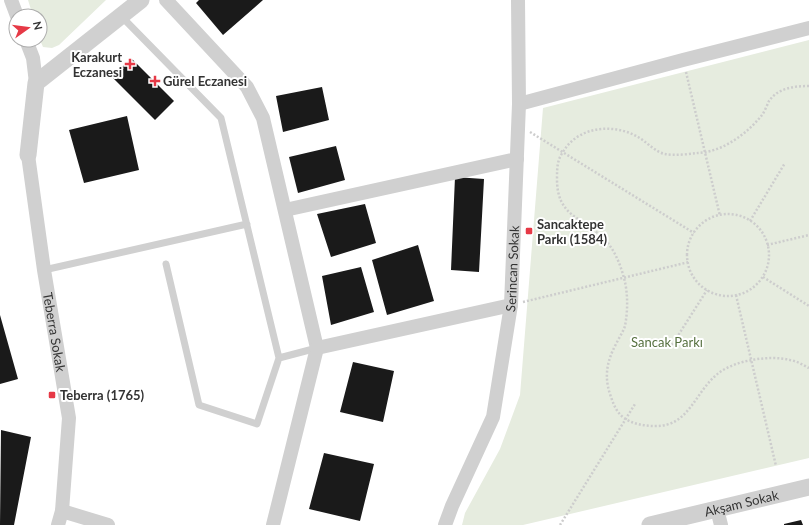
<svg xmlns="http://www.w3.org/2000/svg" width="809" height="525" font-family="Lato,sans-serif">
<rect width="100%" height="100%" fill="#fff"/>
<path fill="#e6ecdf" d="M 28,0 L 106,0 L 59,45 L 52,48 L 43,47 L 40,40 L 40,16 L 33,16 Z
M 809,40 L 809,458 L 523,525 L 462,525 L 465,513 L 500,449 L 520,395 L 543,108 Z"/>
<path fill="#1a1a1a" d="M 199,0 L 263,0 L 223,35 L 196,3 Z
M 131,58 L 174,101 L 155,120 L 112,77 Z
M 322,87 L 329,120 L 283,132 L 276,96 Z
M 127,116 L 139,170 L 84,183 L 69,130 Z
M 336,146 L 345,180 L 298,193 L 289,157 Z
M 455,177 L 484,179 L 479,272 L 451,270 Z
M 365,204 L 376,243 L 331,257 L 317,214 Z
M 418,245 L 434,301 L 387,315 L 372,260 Z
M 361,267 L 374,312 L 331,325 L 322,276 Z
M 0,315 L 18,379 L 0,384 Z
M 353,362 L 394,371 L 383,422 L 340,412 Z
M 1,430 L 31,437 L 14,525 L 0,525 Z
M 324,453 L 374,464 L 360,521 L 309,509 Z
M 801,520 L 803,525 L 784,525 L 784,524 Z"/>
<g fill="none" stroke-linecap="round" stroke-linejoin="round">
<path stroke="#cdcdcd" stroke-width="2.5" stroke-dasharray="2 2" stroke-linecap="butt" d="M 686,72 L 720,216
M 809,86 C 794,86 778,88 769,101 C 767,105 765,111 762,115 C 747,134 722,152 698,153 C 688,154 675,156 665,154 C 655,152 647,142 638,137 C 614,123 578,126 563,152 C 557,160 557,169 557,179 C 557,215 579,216 601,236 C 613,246 620,263 624,278 C 628,293 628,310 625,326 C 623,332 619,338 616,344 C 607,361 604,376 610,394 C 613,403 616,412 624,418 C 633,424 644,426 655,426 C 690,427 695,390 720,372 C 737,360 770,355 790,360 C 797,361 803,365 809,368
M 530,132 L 694,233
M687 255a41 41 0 1 1 82 0a41 41 0 1 1-82 0Z
M 750,221 L 785,163
M 767,245 L 809,235
M 763,277 L 809,306
M 736,295 L 776,466
M 523,302 L 689,262
M 672,345 L 707,290
M 560,525 L 635,404"/>
<path stroke="#d0d0d0" stroke-width="7" d="M 122,17 L 221,118 L 279,358 L 257,424 L 199,405 L 166,264
M 44,270 L 247,224
M 279,358 L 317,348"/>
<g stroke="#d0d0d0" stroke-width="14">
<path d="M 11,0 L 17,16"/>
<path d="M 166,0 L 247,87 L 263,118 L 317,348 L 273,525"/>
<path d="M 26,40 L 33,58 L 36,83"/>
<path d="M 519,104 L 683,60 L 809,28"/>
<path id="s1" d="M 28,155 L 44,270 L 69,418 L 62,511 L 58,525"/>
<path d="M 285,210 L 517,159"/>
<path d="M 317,348 L 511,305"/>
<path d="M 717,509 L 721,525"/>
<path d="M 62,511 L 108,525"/>
<path id="s2" d="M 445,525 L 452,506 L 493,417 L 511,305 L 519,104 L 518,0"/>
</g>
<g stroke="#d0d0d0" stroke-width="17">
<path d="M 28,155 L 36,83 L 141,0"/>
<path id="s3" d="M 650,525 L 809,487"/>
</g>
</g>
<g fill="#e63946" stroke="#fff" stroke-width="1.5">
<path d="M128 58h4v4h4v4h-4v4h-4v-4h-4v-4h4z"/>
<path d="M153 75h4v4h4v4h-4v4h-4v-4h-4v-4h4z"/>
<rect x="525" y="227" width="8" height="8" rx="2"/>
<rect x="48" y="391" width="8" height="8" rx="2"/>
</g>
<g text-anchor="middle" stroke-width="4" stroke-linejoin="round" paint-order="stroke">
<g font-size="13" font-weight="bold" fill="#333" stroke="#fff" text-anchor="start">
<text x="122" y="62" text-anchor="end">Karakurt<tspan x="122" dy="15">Eczanesi</tspan></text>
<text x="163" y="86">Gürel Eczanesi</text>
<text x="537" y="229">Sancaktepe<tspan x="537" dy="15">Parkı (1584)</tspan></text>
<text x="60" y="400">Teberra (1765)</text>
</g>
<g font-size="13" fill="#333" stroke="#fff">
<text dy="5" stroke="none"><textPath href="#s2" startOffset="268">Serincan Sokak</textPath></text>
<text dy="5" stroke="none"><textPath href="#s1" startOffset="179">Teberra Sokak</textPath></text>
<text dy="5" stroke="none"><textPath href="#s3" startOffset="94">Akşam Sokak</textPath></text>
</g>
<g font-size="13" fill="#56703f" stroke="#fff">
<text x="667" y="347">Sancak Parkı</text>
</g>
</g>
<g transform="translate(28 28) rotate(76)"><circle r="19" fill="#ffffff" stroke="#adadad"/>
<path d="M0-3L7 15L0 10L-7 15Z" fill="#e63946"/>
<text y="-6" font-size="11" font-weight="bold" text-anchor="middle" fill="#333333">N</text>
</g>
</svg>
